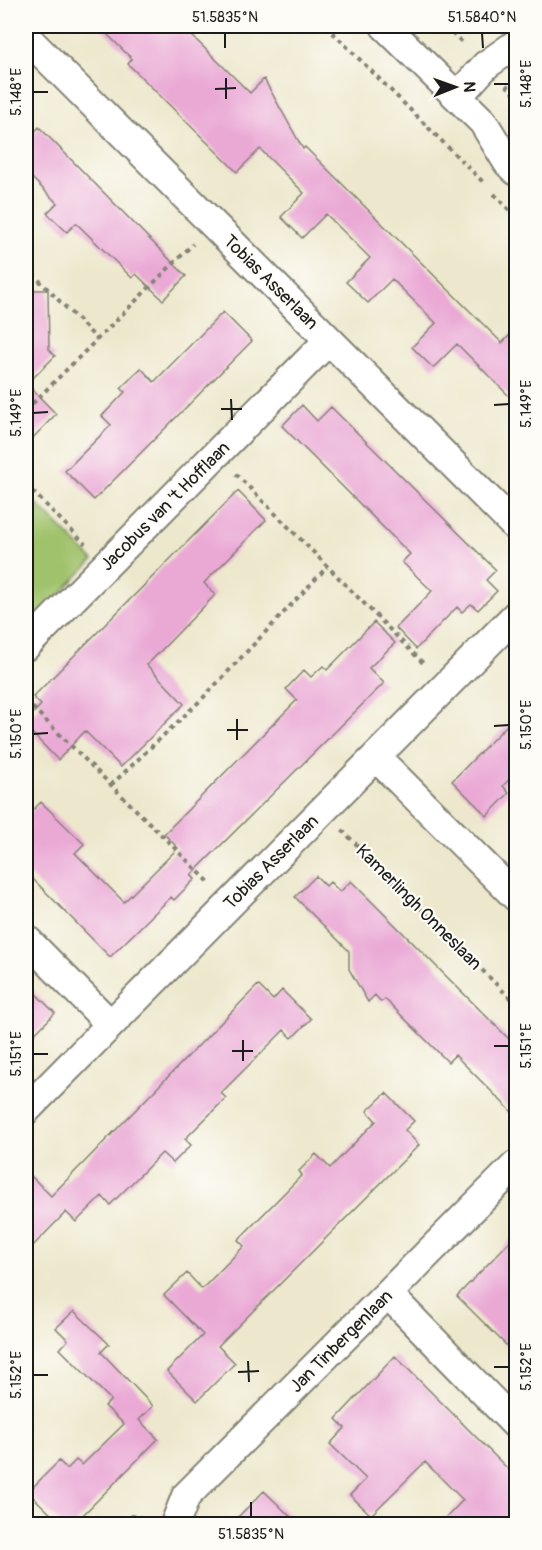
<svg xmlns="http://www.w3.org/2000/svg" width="542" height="1550" font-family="Pangolin,sans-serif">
<rect width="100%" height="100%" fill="#fdfcf7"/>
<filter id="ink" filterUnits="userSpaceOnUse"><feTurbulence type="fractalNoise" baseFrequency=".0167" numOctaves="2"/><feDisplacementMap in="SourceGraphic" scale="12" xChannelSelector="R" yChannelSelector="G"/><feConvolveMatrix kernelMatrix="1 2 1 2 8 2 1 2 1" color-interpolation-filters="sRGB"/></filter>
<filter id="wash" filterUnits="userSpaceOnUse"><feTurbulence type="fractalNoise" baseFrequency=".008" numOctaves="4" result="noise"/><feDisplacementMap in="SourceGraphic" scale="24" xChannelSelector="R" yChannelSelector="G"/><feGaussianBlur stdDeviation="1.35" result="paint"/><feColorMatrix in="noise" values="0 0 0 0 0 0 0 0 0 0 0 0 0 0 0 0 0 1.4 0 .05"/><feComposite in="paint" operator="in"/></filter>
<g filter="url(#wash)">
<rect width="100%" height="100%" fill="#ede8cd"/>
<path fill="#a0c26c" stroke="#5e6f44" stroke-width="1.5" d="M 26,493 L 93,560 L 26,629 Z"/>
<g id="blocks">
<path fill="#eaa8d5" d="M 99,26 L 182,26 L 250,93 L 264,79 L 303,149 L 305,147 L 502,343 L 516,329 L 516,403 L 457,344 L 433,368 L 412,347 L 436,323 L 392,279 L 368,303 L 346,282 L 370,258 L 326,214 L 302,238 L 281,217 L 304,193 L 260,149 L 237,172 L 128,64 L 132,59 Z
M 39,127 L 186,276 L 163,300 L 136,274 L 132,278 L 76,223 L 67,232 L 47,213 L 57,203 L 26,172 L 26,141 Z
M 26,290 L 48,290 L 49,349 L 55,356 L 27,384 L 56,414 L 26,445 Z
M 223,312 L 252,341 L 94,500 L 65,471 L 111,425 L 102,416 L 125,392 L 121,388 L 141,368 L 154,382 Z
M 302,405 L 317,421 L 331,407 L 496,570 L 486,580 L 497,591 L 478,610 L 471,604 L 462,612 L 457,607 L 416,649 L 396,628 L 432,591 L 402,562 L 410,554 L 282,426 Z
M 238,491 L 266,520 L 204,583 L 215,595 L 147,665 L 184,704 L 121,767 L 85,731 L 58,760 L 26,727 L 26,721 L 41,705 L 33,697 Z
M 374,622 L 395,643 L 369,668 L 384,683 L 191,875 L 195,879 L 174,900 L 171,897 L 110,957 L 26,872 L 26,817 L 41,802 L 84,844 L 75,853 L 124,902 L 178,848 L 164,834 L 297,700 L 286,689 L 304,670 L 311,677 L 323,666 L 327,670 Z
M 516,716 L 516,772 L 503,786 L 509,793 L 487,816 L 452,781 Z
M 316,876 L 326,886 L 330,882 L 340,892 L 351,881 L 516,1046 L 516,1116 L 455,1055 L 448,1062 L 385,999 L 381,1002 L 375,995 L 368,1002 L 349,969 L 349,951 L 295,897 Z
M 26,984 L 55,1013 L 26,1043 Z
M 258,985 L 273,1000 L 282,990 L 311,1019 L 292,1038 L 284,1030 L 221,1093 L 226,1098 L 185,1139 L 191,1145 L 173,1163 L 162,1153 L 110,1205 L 102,1196 L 76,1222 L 66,1212 L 26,1253 L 26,1171 L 51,1196 Z
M 386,1093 L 414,1121 L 405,1130 L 419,1145 L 218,1346 L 235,1363 L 197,1401 L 167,1371 L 203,1335 L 164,1295 L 187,1273 L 202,1289 L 244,1246 L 238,1240 L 302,1175 L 299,1171 L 316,1154 L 330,1168 L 376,1121 L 367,1111 Z
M 516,1235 L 516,1355 L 457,1296 Z
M 74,1311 L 109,1344 L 101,1352 L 153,1406 L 139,1420 L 158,1439 L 74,1524 L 61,1524 L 28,1492 L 59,1461 L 67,1469 L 76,1460 L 82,1465 L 124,1424 L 105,1406 L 111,1400 L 60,1349 L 68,1340 L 56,1328 Z
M 395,1356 L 516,1477 L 516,1524 L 440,1524 L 463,1500 L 425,1462 L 371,1515 L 350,1495 L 366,1479 L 330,1444 L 345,1428 L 336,1419 Z
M 264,1491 L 298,1524 L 231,1524 Z"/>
</g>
</g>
<g filter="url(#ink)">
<use href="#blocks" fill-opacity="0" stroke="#848274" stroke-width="1.5"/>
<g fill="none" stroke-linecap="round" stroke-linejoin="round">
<g stroke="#848274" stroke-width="32">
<path id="street" d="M 385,26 L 483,122 L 508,163 L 516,171
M 26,37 L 516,527
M 458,96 L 486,65 L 516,44
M 26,646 L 329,340
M 376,757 L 516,897
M 26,939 L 110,1024
M 26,1110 L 516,615
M 388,1294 L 516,1425
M 175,1524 L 186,1496 L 516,1165"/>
</g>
<path stroke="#848274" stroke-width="4" stroke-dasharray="4.5 4.5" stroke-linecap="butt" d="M 326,26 L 483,182
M 445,26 L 464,44
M 506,85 L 516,95
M 494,194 L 516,217
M 26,267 L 97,339
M 26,410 L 193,244
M 236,474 L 425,665
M 26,485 L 85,544
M 26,701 L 211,884
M 111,785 L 202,699 L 327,567
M 342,830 L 516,1004
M 124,1524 L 132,1516 L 148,1519"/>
<use href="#street" stroke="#fff" stroke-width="28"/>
</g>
</g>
<path fill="none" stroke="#1c1c1c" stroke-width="2" d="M 225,33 L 225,48M 482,33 L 483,48M 226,78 L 226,99M 494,84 L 509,84M 215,89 L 236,88M 33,92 L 48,92M 231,399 L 232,420M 494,405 L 509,404M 221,409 L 242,409M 33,413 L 48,412M 237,719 L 237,740M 494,726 L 509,725M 227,730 L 248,730M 33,734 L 48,733M 243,1040 L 243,1061M 494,1046 L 509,1046M 232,1051 L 253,1051M 33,1054 L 48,1054M 248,1361 L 249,1382M 494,1367 L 509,1367M 238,1372 L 259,1371M 33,1375 L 48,1375M 251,1502 L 251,1517"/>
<g text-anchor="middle" stroke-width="4.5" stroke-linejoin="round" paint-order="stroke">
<g font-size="18" fill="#1c1c1c" stroke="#fdfcf7">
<text transform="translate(271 282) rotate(45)" y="6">Tobias Asserlaan</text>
<text transform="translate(165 506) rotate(-45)" y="6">Jacobus van 't Hofflaan</text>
<text transform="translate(271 862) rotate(-45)" y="6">Tobias Asserlaan</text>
<text transform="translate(419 907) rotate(45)" y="6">Kamerlingh Onneslaan</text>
<text transform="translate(341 1341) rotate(-45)" y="6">Jan Tinbergenlaan</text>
</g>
</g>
<rect width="542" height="1550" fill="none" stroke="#fdfcf7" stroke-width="66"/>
<g transform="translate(455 87) rotate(89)" stroke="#fdfcf7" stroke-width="4.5" paint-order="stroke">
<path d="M0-4.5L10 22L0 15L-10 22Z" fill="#1c1c1c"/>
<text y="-9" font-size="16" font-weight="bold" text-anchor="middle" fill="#1c1c1c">N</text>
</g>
<rect x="33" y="33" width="476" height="1484" fill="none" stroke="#1c1c1c" stroke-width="2"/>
<g font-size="15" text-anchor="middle" fill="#1c1c1c">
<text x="225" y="22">51.5835°N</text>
<text x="482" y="22">51.5840°N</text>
<text transform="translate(526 84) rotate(-90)" y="5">5.148°E</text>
<text transform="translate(16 92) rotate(-90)" y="5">5.148°E</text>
<text transform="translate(526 404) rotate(-90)" y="5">5.149°E</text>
<text transform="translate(16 413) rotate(-90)" y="5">5.149°E</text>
<text transform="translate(526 725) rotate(-90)" y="5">5.150°E</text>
<text transform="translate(16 734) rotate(-90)" y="5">5.150°E</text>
<text transform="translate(526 1046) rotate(-90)" y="5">5.151°E</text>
<text transform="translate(16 1054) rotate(-90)" y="5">5.151°E</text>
<text transform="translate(526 1367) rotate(-90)" y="5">5.152°E</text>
<text transform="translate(16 1375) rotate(-90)" y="5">5.152°E</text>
<text x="251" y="1539">51.5835°N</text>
</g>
</svg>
